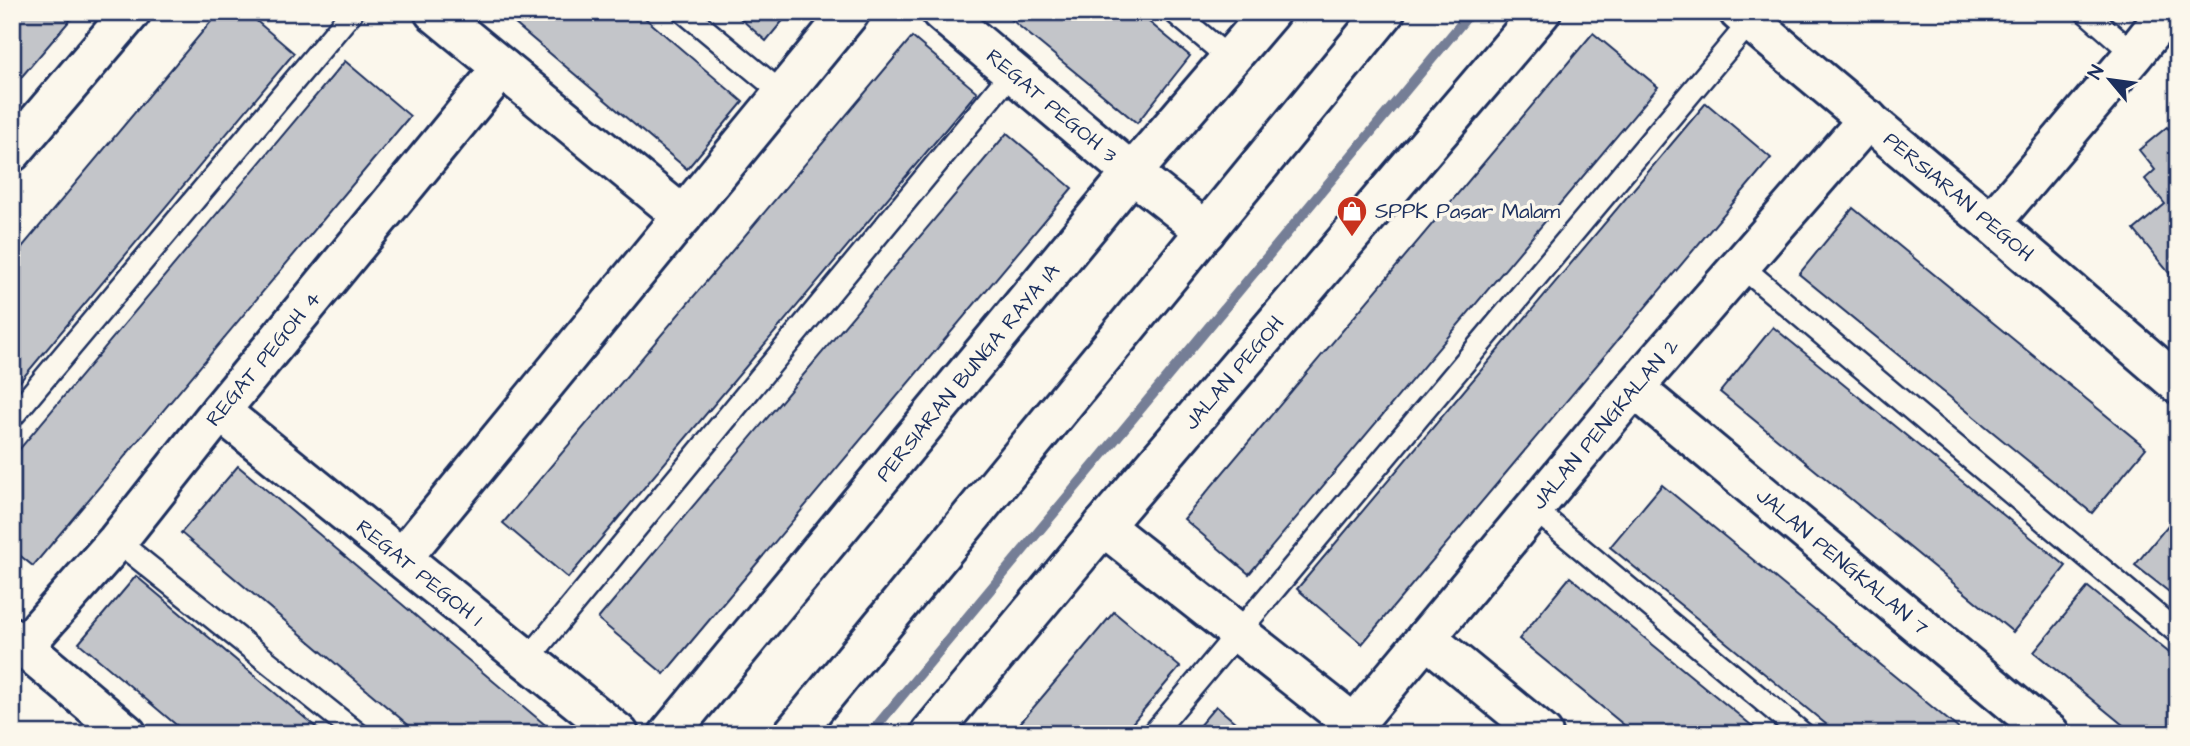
<svg xmlns="http://www.w3.org/2000/svg" width="2190" height="746" font-family="'Architects Daughter',sans-serif">
<rect width="100%" height="100%" fill="#fbf7ec"/>
<filter id="ink" filterUnits="userSpaceOnUse"><feTurbulence type="fractalNoise" baseFrequency=".0143" numOctaves="2"/><feDisplacementMap in="SourceGraphic" scale="14" xChannelSelector="R" yChannelSelector="G"/><feConvolveMatrix kernelMatrix="1 2 1 2 8 2 1 2 1" color-interpolation-filters="sRGB"/></filter>
<g filter="url(#ink)">
<g fill="none" stroke-linecap="round" stroke-linejoin="round">
<path stroke="#747e96" stroke-width="10" d="M 870,734 L 1471,12"/>
</g>
<path fill="#c3c5c9" stroke="#1b2f5e" stroke-width="2" d="M 12,12 L 77,12 L 12,88 Z
M 219,12 L 246,12 L 294,53 L 12,391 L 12,259 Z
M 501,12 L 638,12 L 743,102 L 687,169 Z
M 733,12 L 790,12 L 766,41 Z
M 1002,12 L 1137,12 L 1190,56 L 1137,123 Z
M 1593,33 L 1658,87 L 1249,574 L 1184,519 Z
M 912,37 L 977,92 L 568,578 L 503,523 Z
M 345,61 L 410,116 L 33,566 L 12,549 L 12,458 Z
M 1706,103 L 1771,158 L 1362,644 L 1297,589 Z
M 2167,127 L 2178,140 L 2178,275 L 2173,278 L 2134,230 L 2165,204 L 2145,179 L 2155,170 L 2139,150 Z
M 1007,133 L 1072,188 L 664,674 L 598,619 Z
M 1853,208 L 2146,448 L 2092,513 L 1799,274 Z
M 1773,327 L 2066,566 L 2013,632 L 1720,392 Z
M 238,466 L 556,734 L 419,734 L 181,533 Z
M 1662,485 L 1965,734 L 1838,734 L 1610,547 Z
M 2178,513 L 2178,599 L 2135,565 Z
M 136,576 L 324,734 L 187,734 L 79,643 Z
M 1570,577 L 1762,734 L 1635,734 L 1519,639 Z
M 2088,587 L 2178,660 L 2178,734 L 2134,734 L 2034,652 Z
M 1114,612 L 1180,667 L 1123,734 L 1011,734 Z
M 1216,706 L 1249,734 L 1192,734 Z"/>
<g fill="none" stroke-linecap="round" stroke-linejoin="round">
<g stroke="#1b2f5e" stroke-width="26">
<path id="service" d="M 684,12 L 783,94
M 1174,12 L 1230,59
M 2086,12 L 2134,54
M 1741,266 L 2178,633
M 12,417 L 352,12
M 1534,509 L 1803,734
M 117,541 L 358,734
M 528,659 L 1012,72
M 1153,734 L 1750,22"/>
</g>
<g stroke="#1b2f5e" stroke-width="44">
<g id="minor">
<path d="M 434,12 L 683,216"/>
<path id="s1" d="M 941,12 L 1132,173 L 1206,231"/>
<path id="s2" d="M 1739,12 L 1991,223 L 2178,384"/>
<path d="M 12,152 L 131,12"/>
<path d="M 1991,223 L 2134,54 L 2167,12"/>
<path id="s3" d="M 1634,388 L 2050,734"/>
<path id="s4" d="M 220,411 L 619,734"/>
<path d="M 1103,526 L 1354,724"/>
<path d="M 402,558 L 850,12"/>
<path d="M 12,637 L 127,734"/>
<path d="M 1426,638 L 1543,734"/>
<path id="s5" d="M 24,646 L 117,541 L 220,411 L 502,68"/>
<path id="s6" d="M 669,734 L 1132,173 L 1270,12"/>
<path id="s7" d="M 930,734 L 1103,526 L 1541,12"/>
<path id="s8" d="M 1346,734 L 1634,388 L 1868,119"/>
</g>
</g>
<g stroke="#1b2f5e" stroke-width="44">
<path id="tertiary" d="M 793,734 L 1385,12"/>
</g>
<use href="#service" stroke="#fbf7ec" stroke-width="21"/>
<use href="#minor" stroke="#fbf7ec" stroke-width="38"/>
<use href="#tertiary" stroke="#fbf7ec" stroke-width="38"/>
</g>
</g>
<defs>
<g id="shop-pin" transform="scale(1.575)"><path d="M0 17L-7.5 6A9.5 9.5 0 1 1 7.5 6Z" fill="#c8321e" stroke="#fbf7ec"/><path d="M-5-2.5h2.3a2.7 3.5 0 0 1 5.4 0H5L5.5 6h-11ZM-1.5-2.5h3a1.5 2.3 0 0 0-3 0Z" fill="#fff"/></g>
</defs>
<g fill-rule="evenodd">
<use href="#shop-pin" x="1352" y="211"/>
</g>
<g text-anchor="middle" stroke-width="7" stroke-linejoin="round" paint-order="stroke">
<g font-size="21" fill="#1b2f5e" stroke="#fbf7ec">
<text dy="7" stroke="none"><textPath href="#s1" startOffset="145">REGAT PEGOH 3</textPath></text>
<text dy="7" stroke="none"><textPath href="#s2" startOffset="287">PERSIARAN PEGOH</textPath></text>
<text dy="7" stroke="none"><textPath href="#s5" startOffset="374">REGAT PEGOH 4</textPath></text>
<text dy="7" stroke="none"><textPath href="#s6" startOffset="469">PERSIARAN BUNGA RAYA 1A</textPath></text>
<text dy="7" stroke="none"><textPath href="#s7" startOffset="472">JALAN PEGOH</textPath></text>
<text dy="7" stroke="none"><textPath href="#s8" startOffset="404">JALAN PENGKALAN 2</textPath></text>
<text dy="7" stroke="none"><textPath href="#s3" startOffset="271">JALAN PENGKALAN 7</textPath></text>
<text dy="7" stroke="none"><textPath href="#s4" startOffset="257">REGAT PEGOH 1</textPath></text>
</g>
<g font-size="21" fill="#1b2f5e" stroke="#fbf7ec" text-anchor="start">
<text x="1375" y="218">SPPK Pasar Malam</text>
</g>
</g>
<rect width="2190" height="746" fill="none" stroke="#fbf7ec" stroke-width="42"/>
<rect x="21" y="21" width="2148" height="704" fill="none" stroke="#1b2f5e" stroke-width="2.5" filter="url(#ink)"/>
<g transform="translate(2110 80) rotate(299)" stroke="#fbf7ec" stroke-width="5" paint-order="stroke">
<path d="M0-5L12 26L0 18L-12 26Z" fill="#1b2f5e"/>
<text y="-10" font-size="19" font-weight="bold" text-anchor="middle" fill="#1b2f5e">N</text>
</g>
</svg>
